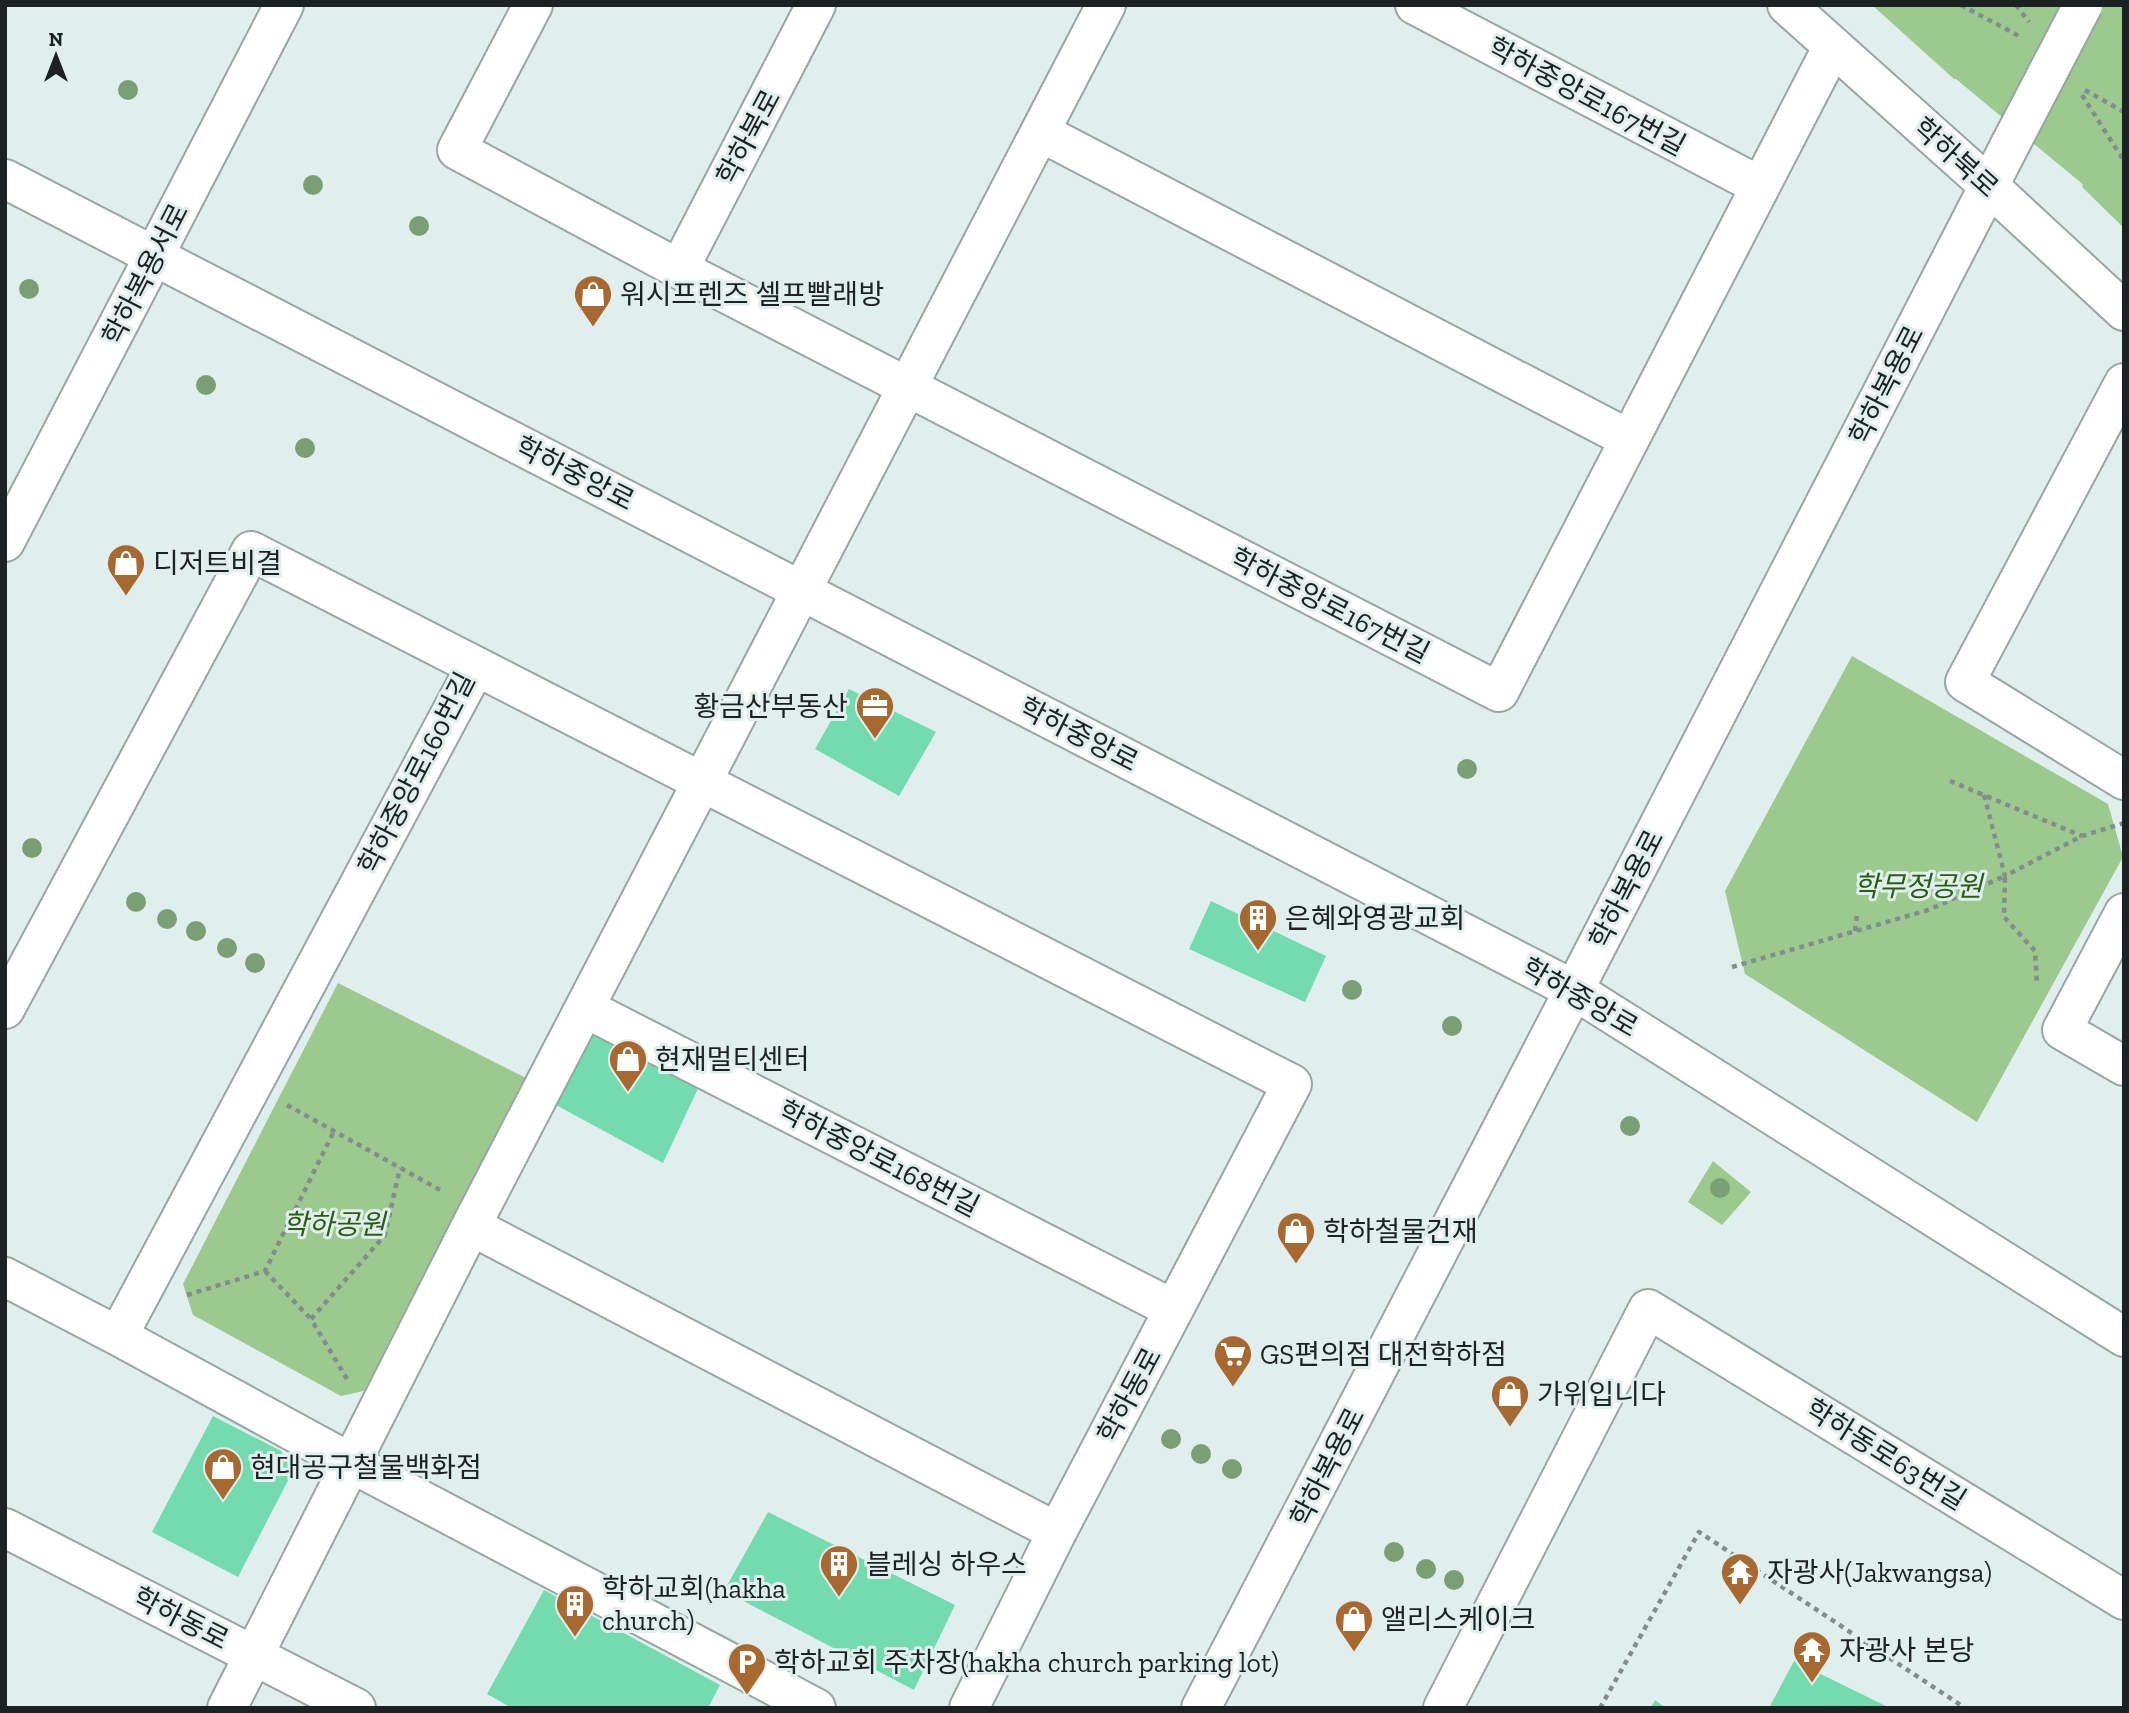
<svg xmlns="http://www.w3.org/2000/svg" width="2129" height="1713" font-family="'Zilla Slab','Noto Sans KR',serif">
<rect width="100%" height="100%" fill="#e0efee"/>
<path fill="#9cc98d" d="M 1872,5 L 2124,5 L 2124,228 L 2082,187 L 2083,185 L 2080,182 L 1956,79 L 1954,79 Z
M 1852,656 L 2108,804 L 2123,857 L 1977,1122 L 1745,974 L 1725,891 Z
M 338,983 L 528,1079 L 368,1390 L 341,1396 L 193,1315 L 183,1284 Z
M 1713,1161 L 1751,1192 L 1722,1225 L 1688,1202 Z"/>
<path fill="#73dbae" d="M 849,689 L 936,732 L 899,796 L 815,749 Z
M 1211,901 L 1326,956 L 1305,1002 L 1189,949 Z
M 589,1028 L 702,1080 L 663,1163 L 556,1105 Z
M 213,1416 L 281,1451 L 293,1471 L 238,1577 L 152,1532 Z
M 768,1512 L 955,1605 L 914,1690 L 724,1591 Z
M 544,1590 L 720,1685 L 708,1708 L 512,1708 L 487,1694 Z
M 1794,1661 L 1890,1708 L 1769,1708 Z
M 1655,1700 L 1666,1708 L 1651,1708 Z"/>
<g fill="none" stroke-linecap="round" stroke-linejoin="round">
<g stroke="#98a6a4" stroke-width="42">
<path id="minor" d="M 533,5 L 457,150 L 679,269 L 1499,692 L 1833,46
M 1415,5 L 1760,186
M 1787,5 L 1989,186 L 2124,311
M 1040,132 L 1629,439
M 679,269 L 816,5
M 2124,383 L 1965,682 L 2124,780
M 5,542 L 154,256
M 2124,913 L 2062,1030 L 2124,1066
M 585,1008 L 1173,1309
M 5,1009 L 251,551 L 1292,1084 L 1057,1532 L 969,1708
M 471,1226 L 1057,1532
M 5,1277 L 118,1336 L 351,1463 L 816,1708
M 118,1336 L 476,666
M 5,1528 L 356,1708
M 227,1708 L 471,1226 L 1106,5
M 1201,1708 L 1574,990
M 1443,1708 L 1648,1309 L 2124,1600"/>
</g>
<g stroke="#98a6a4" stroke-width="42">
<path id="tertiary" d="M 5,179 L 1574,990 L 2124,1337
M 154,256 L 284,5
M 1574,990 L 2011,143"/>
</g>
<path stroke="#838d8d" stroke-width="4.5" stroke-dasharray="5 5" stroke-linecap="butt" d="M 1961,5 L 2019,36
M 2016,5 L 2029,22
M 2085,90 L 2124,112
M 2082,95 L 2124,161
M 1950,781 L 2082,836
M 1984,795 L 2005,876 L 2082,836 L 2124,823
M 1855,931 L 1857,914
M 1732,967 L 1928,910 L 2005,876 L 2004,917 L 2035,951 L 2037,985
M 287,1105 L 442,1191
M 265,1271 L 311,1319
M 187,1295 L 265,1271 L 334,1131
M 347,1379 L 311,1319 L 385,1235 L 400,1168
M 1600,1708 L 1699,1532 L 1965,1708"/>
<use href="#minor" stroke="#fff" stroke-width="38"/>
<use href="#tertiary" stroke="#fff" stroke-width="38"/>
<g stroke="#98a6a4" stroke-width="42" stroke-linecap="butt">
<path id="tertiary-bridge" d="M 2011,143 L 2083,5"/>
</g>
<use href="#tertiary-bridge" stroke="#fff" stroke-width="38"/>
</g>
<g fill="#7b9f75">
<circle cx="128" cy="90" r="10"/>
<circle cx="313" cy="185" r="10"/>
<circle cx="419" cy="226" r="10"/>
<circle cx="29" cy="289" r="10"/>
<circle cx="206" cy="385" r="10"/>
<circle cx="305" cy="448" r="10"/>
<circle cx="1467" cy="769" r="10"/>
<circle cx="32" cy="848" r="10"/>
<circle cx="136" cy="902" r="10"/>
<circle cx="167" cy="919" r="10"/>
<circle cx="196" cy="931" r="10"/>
<circle cx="227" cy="948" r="10"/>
<circle cx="255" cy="963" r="10"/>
<circle cx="1352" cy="990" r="10"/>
<circle cx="1452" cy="1026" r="10"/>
<circle cx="1630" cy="1126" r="10"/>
<circle cx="1720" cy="1188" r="10"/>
<circle cx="1171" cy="1439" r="10"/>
<circle cx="1201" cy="1454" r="10"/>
<circle cx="1232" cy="1469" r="10"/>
<circle cx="1394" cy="1552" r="10"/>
<circle cx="1426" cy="1569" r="10"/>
<circle cx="1454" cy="1580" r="10"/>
</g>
<defs>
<g id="shop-pin" transform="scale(2.0125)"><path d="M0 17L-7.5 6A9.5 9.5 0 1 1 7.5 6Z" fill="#a7692f" stroke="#e0efee"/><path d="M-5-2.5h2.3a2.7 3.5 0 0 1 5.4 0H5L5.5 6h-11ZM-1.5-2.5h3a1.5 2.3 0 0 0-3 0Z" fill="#fff"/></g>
<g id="office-pin" transform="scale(2.0125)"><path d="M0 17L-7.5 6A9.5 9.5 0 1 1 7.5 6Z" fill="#a7692f" stroke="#e0efee"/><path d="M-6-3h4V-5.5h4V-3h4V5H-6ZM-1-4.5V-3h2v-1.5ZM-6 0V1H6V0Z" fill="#fff"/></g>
<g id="building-pin" transform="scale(2.0125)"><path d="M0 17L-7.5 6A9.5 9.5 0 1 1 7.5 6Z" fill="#a7692f" stroke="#e0efee"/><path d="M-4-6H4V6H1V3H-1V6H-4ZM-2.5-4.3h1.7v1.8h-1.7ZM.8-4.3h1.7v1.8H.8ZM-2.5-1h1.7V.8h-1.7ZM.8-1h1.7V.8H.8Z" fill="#fff"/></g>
<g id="supermarket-pin" transform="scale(2.0125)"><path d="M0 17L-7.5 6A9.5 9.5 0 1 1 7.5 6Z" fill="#a7692f" stroke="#e0efee"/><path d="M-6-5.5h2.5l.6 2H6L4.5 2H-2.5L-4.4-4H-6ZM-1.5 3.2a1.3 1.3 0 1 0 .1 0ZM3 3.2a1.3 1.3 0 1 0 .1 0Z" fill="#fff"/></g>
<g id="temple-pin" transform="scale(2.0125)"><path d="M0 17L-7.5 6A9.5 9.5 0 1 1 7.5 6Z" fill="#a7692f" stroke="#e0efee"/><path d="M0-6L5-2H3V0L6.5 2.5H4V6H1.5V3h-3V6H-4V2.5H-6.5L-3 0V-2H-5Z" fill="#fff"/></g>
<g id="parking-pin" transform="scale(2.0125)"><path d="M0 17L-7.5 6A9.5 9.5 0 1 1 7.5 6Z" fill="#a7692f" stroke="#e0efee"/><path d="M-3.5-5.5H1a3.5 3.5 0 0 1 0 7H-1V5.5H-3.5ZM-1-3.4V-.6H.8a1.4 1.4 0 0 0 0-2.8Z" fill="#fff"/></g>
</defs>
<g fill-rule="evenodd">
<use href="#shop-pin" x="593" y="294"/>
<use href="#shop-pin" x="126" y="563"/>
<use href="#office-pin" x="875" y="706"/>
<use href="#building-pin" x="1258" y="918"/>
<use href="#shop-pin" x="628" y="1059"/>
<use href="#shop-pin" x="1296" y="1231"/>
<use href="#supermarket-pin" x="1233" y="1354"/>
<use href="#shop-pin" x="1510" y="1394"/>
<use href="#shop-pin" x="223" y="1467"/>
<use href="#building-pin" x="839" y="1564"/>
<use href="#temple-pin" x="1740" y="1572"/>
<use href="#building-pin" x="575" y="1604"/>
<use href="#shop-pin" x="1354" y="1619"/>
<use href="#temple-pin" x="1812" y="1650"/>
<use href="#parking-pin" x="747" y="1662"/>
</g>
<g text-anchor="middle" stroke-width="6" stroke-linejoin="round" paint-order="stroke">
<g font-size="28" fill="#1c2121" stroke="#e0efee">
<text transform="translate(1587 96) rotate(28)" y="10">학하중앙로167번길</text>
<text transform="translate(748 137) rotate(-62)" y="10">학하북로</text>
<text transform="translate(1956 157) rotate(42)" y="10">학하북로</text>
<text transform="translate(145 274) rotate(-63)" y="10">학하복용서로</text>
<text transform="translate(1886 385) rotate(-63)" y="10">학하복용로</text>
<text transform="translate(575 473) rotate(27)" y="10">학하중앙로</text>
<text transform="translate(1330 605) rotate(27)" y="10">학하중앙로167번길</text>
<text transform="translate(1079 734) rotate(27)" y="10">학하중앙로</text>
<text transform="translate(416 773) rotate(-63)" y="10">학하중앙로160번길</text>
<text transform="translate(1626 889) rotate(-63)" y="10">학하복용로</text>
<text transform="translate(1580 997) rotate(30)" y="10">학하중앙로</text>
<text transform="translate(879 1158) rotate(27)" y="10">학하중앙로168번길</text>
<text transform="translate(1129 1395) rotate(-62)" y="10">학하동로</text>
<text transform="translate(1886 1454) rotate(32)" y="10">학하동로63번길</text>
<text transform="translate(1327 1467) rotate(-63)" y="10">학하복용로</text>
<text transform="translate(181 1618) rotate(27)" y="10">학하동로</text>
</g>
<g font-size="28" fill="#1c2121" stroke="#e0efee" text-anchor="start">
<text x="620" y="304">워시프렌즈 셀프빨래방</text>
<text x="153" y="573">디저트비결</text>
<text x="848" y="716" text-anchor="end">황금산부동산</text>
<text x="1285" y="928">은혜와영광교회</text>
<text x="655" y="1069">현재멀티센터</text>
<text x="1323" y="1241">학하철물건재</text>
<text x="1260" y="1364">GS편의점 대전학하점</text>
<text x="1537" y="1404">가위입니다</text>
<text x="250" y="1477">현대공구철물백화점</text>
<text x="866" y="1574">블레싱 하우스</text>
<text x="1767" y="1582">자광사(Jakwangsa)</text>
<text x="602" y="1598">학하교회(hakha<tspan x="602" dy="32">church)</tspan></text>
<text x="1381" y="1629">앨리스케이크</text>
<text x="1839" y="1660">자광사 본당</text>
<text x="774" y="1672">학하교회 주차장(hakha church parking lot)</text>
</g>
<g font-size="28" font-style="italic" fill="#295d12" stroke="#e0efee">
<text x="1918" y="896">학무정공원</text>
<text x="334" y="1234">학하공원</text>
</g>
</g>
<rect width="2129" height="1713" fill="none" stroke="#1c2121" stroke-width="14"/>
<g transform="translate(56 56)" stroke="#e0efee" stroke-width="5" paint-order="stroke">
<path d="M0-5L12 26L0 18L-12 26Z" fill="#1c2121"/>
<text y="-10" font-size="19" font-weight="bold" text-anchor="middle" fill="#1c2121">N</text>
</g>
</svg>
